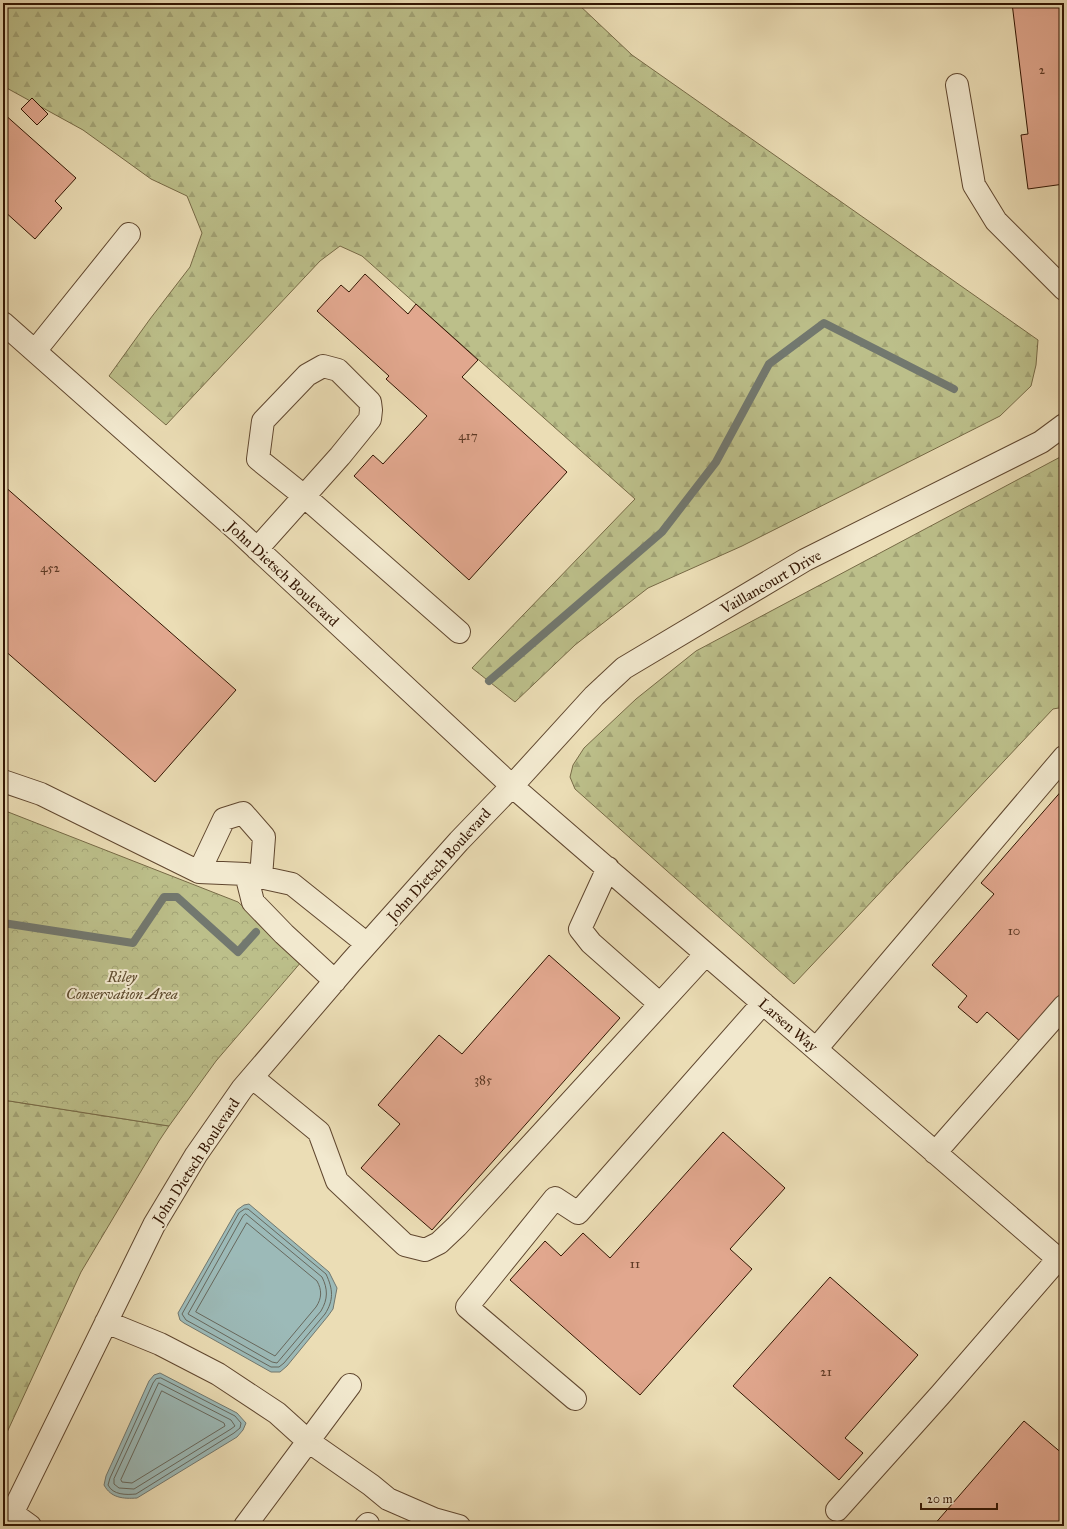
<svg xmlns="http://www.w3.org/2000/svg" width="1067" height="1529" font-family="'IM FELL Great Primer',serif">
<defs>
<pattern id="forest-firs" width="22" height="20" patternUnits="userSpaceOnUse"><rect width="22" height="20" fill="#bcbf8a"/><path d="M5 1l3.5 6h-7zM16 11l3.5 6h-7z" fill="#a2a375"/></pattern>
<pattern id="park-crowns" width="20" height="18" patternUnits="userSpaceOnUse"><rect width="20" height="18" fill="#bcbf8a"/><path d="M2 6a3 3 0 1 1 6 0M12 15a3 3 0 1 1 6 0" fill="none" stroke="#a2a375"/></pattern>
</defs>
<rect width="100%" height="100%" fill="#ebddb5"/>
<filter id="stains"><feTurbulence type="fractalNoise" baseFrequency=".005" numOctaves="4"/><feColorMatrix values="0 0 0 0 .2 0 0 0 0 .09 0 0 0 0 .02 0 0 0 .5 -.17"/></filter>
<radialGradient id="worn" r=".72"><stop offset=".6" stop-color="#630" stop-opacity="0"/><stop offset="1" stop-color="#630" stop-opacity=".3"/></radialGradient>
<path fill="url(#forest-firs)" stroke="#776a46" d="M 3,3 L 577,3 L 632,55 L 1038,340 L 1036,365 L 1031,386 L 1000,416 L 742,546 L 648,588 L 575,645 L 515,702 L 472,668 L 635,499 L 362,256 L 340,246 L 320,261 L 166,425 L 109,376 L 150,319 L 190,267 L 202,233 L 187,196 L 151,179 L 83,130 L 3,86 Z
M 1064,455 L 1064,707 L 1053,709 L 794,984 L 575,789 L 570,777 L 573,765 L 584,748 L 636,699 L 696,651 Z
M 3,1100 L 169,1126 L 159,1141 L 81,1272 L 3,1441 Z"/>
<path fill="url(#park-crowns)" stroke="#776a46" d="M 3,810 L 238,902 L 302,961 L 216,1061 L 169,1126 L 3,1100 Z"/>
<path fill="#9cbab8" stroke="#72786f" d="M 249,1204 L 329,1272 L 337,1288 L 333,1309 L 328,1316 L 287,1366 L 280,1372 L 271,1372 L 184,1323 L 180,1320 L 178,1313 L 237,1210 L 244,1205 Z
M 160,1373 L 237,1413 L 246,1423 L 243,1430 L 237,1437 L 137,1498 C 123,1499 111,1498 104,1485 L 106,1476 L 149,1381 L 154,1375 Z"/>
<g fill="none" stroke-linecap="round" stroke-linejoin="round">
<path stroke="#67685d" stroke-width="1" d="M 245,1209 L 248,1209 L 326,1274 C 333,1289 334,1300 325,1314 L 284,1363 L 279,1367 L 271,1367 L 186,1320 L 182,1314 L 239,1213 Z
M 246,1214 L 322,1277 C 328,1289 328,1299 321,1311 L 277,1363 L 272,1362 L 188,1314 L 243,1216 Z
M 247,1223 L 317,1281 C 322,1290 322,1298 316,1307 L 275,1356 L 196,1312 Z
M 161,1378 L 235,1416 L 241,1423 L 240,1428 L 234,1433 L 136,1494 C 126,1495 113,1495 108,1485 L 110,1478 L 153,1383 L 156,1379 Z
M 159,1383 L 231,1420 L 235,1426 L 231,1429 L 134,1489 L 119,1488 L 114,1484 L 114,1479 Z
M 162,1391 L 224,1423 L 225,1426 L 132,1483 L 122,1482 L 121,1480 Z"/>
<path stroke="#72786f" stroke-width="8" d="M 489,681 L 662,532 L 716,462 L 769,364 L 824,323 L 954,389
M 3,923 L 133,943 L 164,897 L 177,897 L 238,952 L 256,932"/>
</g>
<path fill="#e1a78e" stroke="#321502" d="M 1012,3 L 1064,3 L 1064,184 L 1028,189 L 1021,135 L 1028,134 Z
M 32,98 L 48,114 L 37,125 L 21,109 Z
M 3,113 L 76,178 L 55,201 L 62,208 L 35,239 L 3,210 Z
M 365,274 L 408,314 L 416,304 L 478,360 L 462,377 L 567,472 L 469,580 L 354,476 L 373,455 L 383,464 L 427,416 L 386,379 L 389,376 L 317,311 L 341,285 L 349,292 Z
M 3,485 L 236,690 L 155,782 L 3,649 Z
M 1064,788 L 1064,996 L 1022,1043 L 987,1012 L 977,1023 L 958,1007 L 967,996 L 932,965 L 994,894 L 981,883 Z
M 549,955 L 620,1018 L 432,1230 L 361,1168 L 400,1124 L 378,1105 L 439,1035 L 462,1054 Z
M 723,1132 L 785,1188 L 730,1249 L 752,1269 L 640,1395 L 510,1280 L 545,1241 L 561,1256 L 583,1233 L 610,1258 Z
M 830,1277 L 918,1355 L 845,1438 L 863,1453 L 839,1480 L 733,1386 Z
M 1024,1421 L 1064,1455 L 1064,1523 L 1061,1526 L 933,1526 Z"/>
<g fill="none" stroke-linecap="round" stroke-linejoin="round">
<g stroke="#60472f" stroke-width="24">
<path id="minor" d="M 957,85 L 974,185 L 996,221 L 1064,289
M 3,323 L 238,531 L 512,786 L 459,841 L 351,962 L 242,1089 L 196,1155 L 154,1225 L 6,1526
M 35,351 L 129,234
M 1064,425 L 1041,442 L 805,560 L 624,668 L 594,696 L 512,786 L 1064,1264
M 257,549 L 340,456 L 370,419 L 371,410 L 370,402 L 338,370 L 323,366 L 307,375 L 263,421 L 258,459 L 304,496 L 459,632
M 3,781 L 41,794 L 199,872 L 246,874 L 292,884 L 367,944
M 608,868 L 580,929 L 591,943 L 660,1004
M 199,872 L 224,819 L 243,813 L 264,837 L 261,877
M 246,874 L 253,902 L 284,934 L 335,981
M 816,1049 L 1064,757
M 253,1078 L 319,1132 L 337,1181 L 405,1245 L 425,1250 L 439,1243 L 457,1226 L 706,954
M 935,1153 L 1064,1006
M 106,1322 L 160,1344 L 218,1374 L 277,1413 L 308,1441 L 371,1485 L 388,1499 L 434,1519 L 433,1526
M 575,1399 L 467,1307 L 555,1198 L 578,1213 L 763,1003
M 837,1510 L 941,1394 L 1058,1259
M 12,1513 L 30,1526
M 434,1519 L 459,1526
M 245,1526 L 350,1385
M 366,1526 L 368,1524"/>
</g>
<use href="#minor" stroke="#f2e9cf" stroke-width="22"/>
</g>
<g text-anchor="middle" stroke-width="4" stroke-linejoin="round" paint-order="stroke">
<g font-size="13" fill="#5e3a25">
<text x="1042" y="74">2</text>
<text x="468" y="440">417</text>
<text x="50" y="572">452</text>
<text x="1014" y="935">10</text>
<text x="483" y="1084">385</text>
<text x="635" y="1268">11</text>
<text x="826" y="1376">21</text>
</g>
<g font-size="15" fill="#321502" stroke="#f2e9cf">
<text transform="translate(283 574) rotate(43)" y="5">John Dietsch Boulevard</text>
<text transform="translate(771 582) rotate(-30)" y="5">Vaillancourt Drive</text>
<text transform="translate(439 865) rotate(-48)" y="5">John Dietsch Boulevard</text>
<text transform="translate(788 1025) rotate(41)" y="5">Larsen Way</text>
<text transform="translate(196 1161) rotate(-57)" y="5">John Dietsch Boulevard</text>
</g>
<g font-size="15" font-style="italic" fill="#5b482b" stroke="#f2e9cf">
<text x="122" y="982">Riley<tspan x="122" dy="17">Conservation Area</tspan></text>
</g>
</g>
<rect width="1067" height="1529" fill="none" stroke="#ebddb5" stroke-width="16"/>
<rect x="4" y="4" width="1059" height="1521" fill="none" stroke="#321502" stroke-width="2"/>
<rect x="8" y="8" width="1051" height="1513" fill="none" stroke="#321502"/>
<path d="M921 1503v6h76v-6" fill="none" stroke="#321502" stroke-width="2"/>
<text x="927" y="1503" font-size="12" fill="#321502" stroke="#f2e9cf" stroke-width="3" paint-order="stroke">20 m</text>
<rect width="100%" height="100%" filter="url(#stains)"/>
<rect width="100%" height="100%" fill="url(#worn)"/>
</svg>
